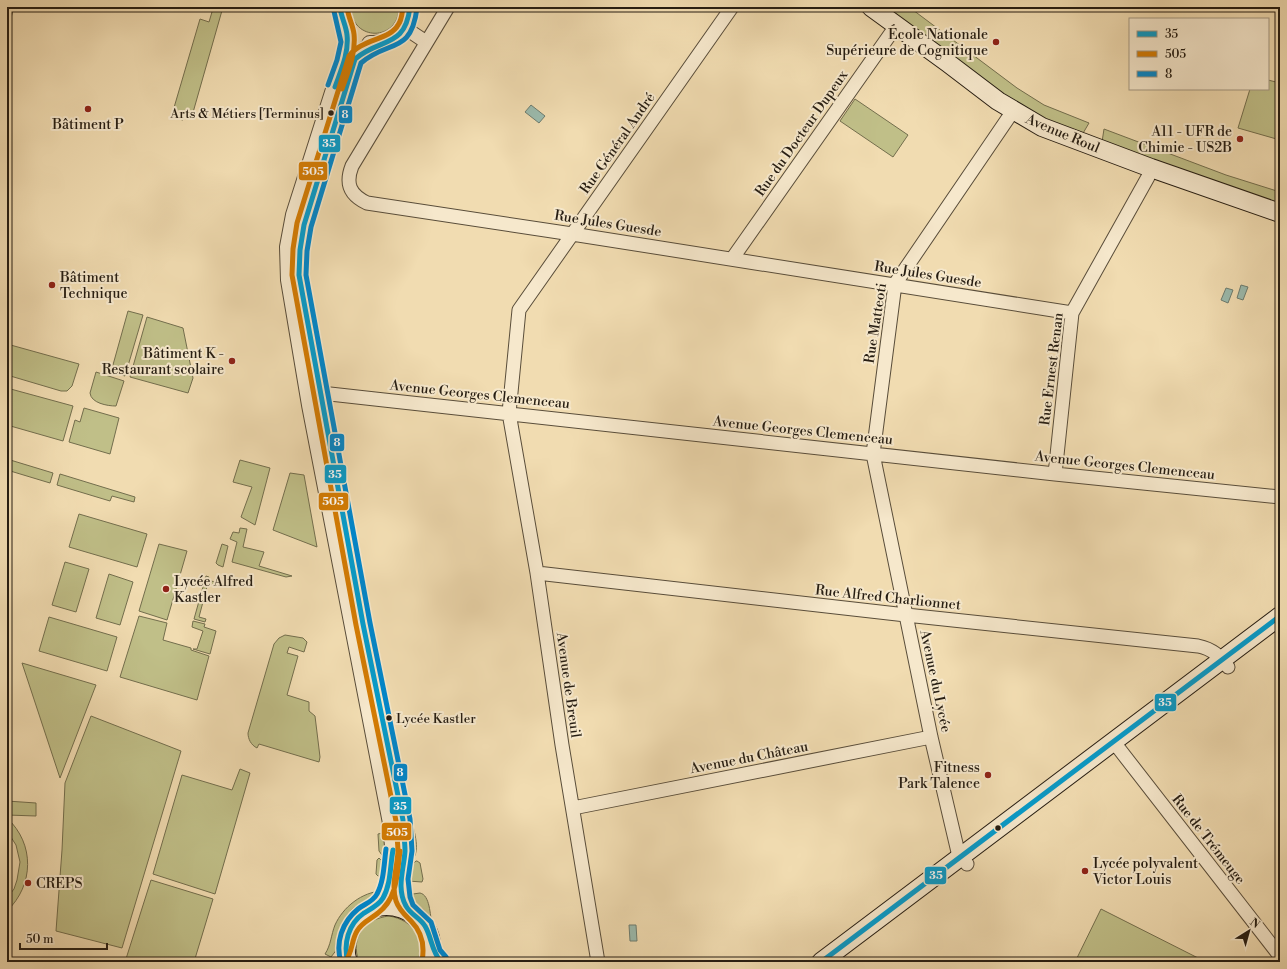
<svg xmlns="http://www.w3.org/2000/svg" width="1287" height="969" font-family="'Libre Bodoni',serif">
<rect width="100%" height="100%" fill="#f1dcb1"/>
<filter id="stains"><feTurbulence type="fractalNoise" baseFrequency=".005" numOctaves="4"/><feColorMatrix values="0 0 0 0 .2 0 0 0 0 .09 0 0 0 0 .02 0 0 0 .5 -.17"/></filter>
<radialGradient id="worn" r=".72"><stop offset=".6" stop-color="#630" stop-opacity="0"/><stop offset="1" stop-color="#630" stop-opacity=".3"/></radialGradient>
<path fill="#c0bf88" stroke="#736e4d" d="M 7,7 L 14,7 L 7,32 Z
M 203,7 L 223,7 L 192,116 L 190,111 L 181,116 L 183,120 L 174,118 L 172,115 L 173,111 L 200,19 L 209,22 L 212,12 L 203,9 Z
M 351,7 L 399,7 C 399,42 351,42 351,7 Z
M 889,7 L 909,7 L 1017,88 L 1044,105 L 1089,123 L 1082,135 L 1034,117 L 886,11 Z
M 1268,80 L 1280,83 L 1280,140 L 1238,128 L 1250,89 L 1268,89 Z
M 855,99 L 908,135 L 893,157 L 840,121 Z
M 1104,129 L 1226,175 L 1280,192 L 1280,207 L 1102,142 Z
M 128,311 L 143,315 L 125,376 L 111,372 Z
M 147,317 L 183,328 L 193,378 L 188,393 L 130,377 Z
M 7,344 L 79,364 L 72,386 L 67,391 L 61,391 L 7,375 Z
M 96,372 L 124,381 L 116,406 C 107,406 91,403 90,393 Z
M 7,388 L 73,406 L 63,441 L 7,425 Z
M 84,408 L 119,418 L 110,454 L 69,442 L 75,420 L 80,422 Z
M 7,459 L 53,473 L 50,483 L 7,470 Z
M 240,460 L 270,468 L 255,525 L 241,517 L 252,487 L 233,482 Z
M 290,473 L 304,475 L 317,547 L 273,530 Z
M 60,474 L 135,497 L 134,502 L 112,496 L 110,501 L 57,485 Z
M 79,514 L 147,534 L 137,567 L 69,547 Z
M 240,528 L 247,529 L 243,547 L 264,552 L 259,566 L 292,576 L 286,577 L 232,562 L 237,542 L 230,539 L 233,532 L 239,533 Z
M 159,544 L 187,551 L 167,620 L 139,611 Z
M 222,544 L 228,546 L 223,567 L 218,565 L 216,563 Z
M 65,562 L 89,569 L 76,612 L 52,605 Z
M 109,574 L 133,582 L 120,625 L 96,618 Z
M 206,576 L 209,577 L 208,580 L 218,583 L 217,586 L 208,583 L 199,617 L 206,619 L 205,622 L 194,619 Z
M 139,616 L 167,623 L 163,640 L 191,648 L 191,650 L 209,656 L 197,700 L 120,677 Z
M 49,617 L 117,637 L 107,671 L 39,651 Z
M 193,621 L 205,624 L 204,627 L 216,631 L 210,654 L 193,649 L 197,649 L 203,631 L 192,627 Z
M 285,635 L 303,638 L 307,642 L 304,652 L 289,647 L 287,653 L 298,656 L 287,695 L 309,702 L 309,711 L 315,716 L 320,757 L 319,762 L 259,744 L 257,748 C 251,745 248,739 248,733 L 274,644 L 279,638 Z
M 22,663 L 96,685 L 60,778 Z
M 91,716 L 181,751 L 122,948 L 56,931 L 62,850 L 65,783 Z
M 240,769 L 250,773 L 215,894 L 153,874 L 182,775 L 232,790 Z
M 7,801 L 36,803 L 36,816 L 7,815 Z
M 7,818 C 35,844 34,885 7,911 L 7,898 L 14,889 L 17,880 L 20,862 L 16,845 L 7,831 Z
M 411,818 C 414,832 422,852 410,863 L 406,819 Z
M 387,832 L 385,859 L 379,851 L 378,834 Z
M 379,858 L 385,864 L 383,877 L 378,876 L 376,874 L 377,860 Z
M 416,861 L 417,861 L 420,863 L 423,879 L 422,882 L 408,881 L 407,869 Z
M 151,880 L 213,899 L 194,962 L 125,962 Z
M 382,891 L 331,957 L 325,954 C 331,945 331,935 335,925 C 343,907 362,892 382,891 Z
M 420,893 C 430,895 430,915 432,925 L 416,908 L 406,895 Z
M 1101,909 L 1206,962 L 1075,962 Z
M 389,916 C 413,920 427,939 417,962 L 359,962 C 350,937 364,919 389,916 Z"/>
<path fill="#9bbbae" stroke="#6c7c70" d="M 531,105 L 545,116 L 539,123 L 525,112 Z
M 1241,285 L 1248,287 L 1243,300 L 1237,298 Z
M 1226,288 L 1233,290 L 1228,303 L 1221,300 Z
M 629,925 L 636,925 L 637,941 L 630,941 Z"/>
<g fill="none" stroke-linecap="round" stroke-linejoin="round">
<g stroke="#594d3a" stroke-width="15">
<path id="minor" d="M 448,7 L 352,166 C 345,184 350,195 367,203 L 572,234 L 1072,313
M 405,28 L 426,42
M 732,259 L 896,26
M 322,395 L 330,394 L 384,400 L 1055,474 L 1280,497
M 1055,474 L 1072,313 L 1148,177 L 1151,168
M 537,573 L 906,615 L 1198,646 C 1213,649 1219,656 1228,667
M 1113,741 L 1280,956
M 573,808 L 931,737
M 967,864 L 958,852 L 931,737 L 873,454 L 895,284 L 1013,111
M 598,962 L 562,745 L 537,573 L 509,413 L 519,310 L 732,7"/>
</g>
<g stroke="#594d3a" stroke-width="18">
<path id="tertiary" d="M 340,7 C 340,16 343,24 348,31
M 343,23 C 348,35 348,43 345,55 L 294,215 L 288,247 L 289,280 L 310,405 L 391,823 L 393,846 L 388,886 L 384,897 L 374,908
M 370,44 C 394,45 410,32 410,7
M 349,77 C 355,57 358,49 380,44
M 301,287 C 295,247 308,207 320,169
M 306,320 L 320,385 L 353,569
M 374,676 L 403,820 L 405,849 L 401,888 L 405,906 L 411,912"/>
</g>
<g stroke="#261d12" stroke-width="20">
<path id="secondary" d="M 871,7 L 948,63 L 998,101 L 1042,127 L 1151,168 L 1280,213
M 348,962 C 344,951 345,942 349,932 C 368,883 445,909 429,962
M 821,962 L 1280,616"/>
</g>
<use href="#minor" stroke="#f6e8cc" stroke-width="13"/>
<use href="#tertiary" stroke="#f6e8cc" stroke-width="16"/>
<use href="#secondary" stroke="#f6e8cc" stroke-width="18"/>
<g stroke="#f6e8cc" stroke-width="8">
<path id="bus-1" d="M 410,7 C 405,49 381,37 355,59 L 304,225 L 300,250 L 299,275 L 363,624 L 403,820 C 403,830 405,841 405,851 C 404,869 396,888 406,906 C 410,914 420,918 425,926 C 432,938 431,950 441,962
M 335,87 C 341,70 349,53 347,35 C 346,25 341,17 340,7
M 348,962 C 343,944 348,924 364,913 C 371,909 379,905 383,898 C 391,884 390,866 393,850
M 821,962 L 1280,616"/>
</g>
<g stroke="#f6e8cc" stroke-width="8">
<path id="bus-2" d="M 403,7 C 402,13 402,20 398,25 C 390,40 361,39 349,56 L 297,223 L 293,249 L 292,275 L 356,625 L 396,821 C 396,831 398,842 398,852 C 397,868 391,885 396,901 C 399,910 405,915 411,921 C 422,932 425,945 422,961
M 342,89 C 348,72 356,54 354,34 C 353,25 348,17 347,7
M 345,962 C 353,952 351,941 357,931 C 362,922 371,919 378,913 C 398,898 397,873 400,851"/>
</g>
<g stroke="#f6e8cc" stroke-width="8">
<path id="bus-3" d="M 417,8 C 411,55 389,39 361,63 L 311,227 L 307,251 L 306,275 L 370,623 L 410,819 L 412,851 L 408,879 L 410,897 L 413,905 L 431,922 L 440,950 L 446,957
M 328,85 L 337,60 L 341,42 L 333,7
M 341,962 C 335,943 342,922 358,909 C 364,904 373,902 377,894 C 384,881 384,864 386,849"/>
</g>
<use href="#bus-1" stroke="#069bca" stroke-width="5"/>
<use href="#bus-2" stroke="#d37b03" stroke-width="5"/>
<use href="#bus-3" stroke="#0086cb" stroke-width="5"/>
</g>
<g fill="#8f2418" stroke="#f6e8cc" stroke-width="1.5">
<circle cx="996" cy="42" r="4"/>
<circle cx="88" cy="109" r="4"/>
<circle cx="1240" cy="139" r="4"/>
<circle cx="52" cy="285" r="4"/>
<circle cx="232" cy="361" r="4"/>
<circle cx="166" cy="589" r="4"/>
<circle cx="988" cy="775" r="4"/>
<circle cx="1085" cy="871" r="4"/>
<circle cx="28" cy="883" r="4"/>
</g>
<g fill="#261d12" stroke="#f6e8cc" stroke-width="1.5">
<circle cx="331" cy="113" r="3.5"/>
<circle cx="389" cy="718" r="3.5"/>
<circle cx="998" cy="828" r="3.5"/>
</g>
<g text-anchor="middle" stroke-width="4" stroke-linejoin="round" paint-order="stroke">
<g font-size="13" fill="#261d12" stroke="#f6e8cc" text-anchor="end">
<text x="324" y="118">Arts &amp; Métiers [Terminus]</text>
<text x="396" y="723" text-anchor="start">Lycée Kastler</text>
</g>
<g font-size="14" fill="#261d12" stroke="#f6e8cc" text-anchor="end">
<text x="988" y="39">École Nationale<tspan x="988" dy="16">Supérieure de Cognitique</tspan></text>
<text x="88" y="129" text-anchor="middle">Bâtiment P</text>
<text x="1232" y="136">A11 - UFR de<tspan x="1232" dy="16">Chimie - US2B</tspan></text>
<text x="60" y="282" text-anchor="start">Bâtiment<tspan x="60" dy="16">Technique</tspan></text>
<text x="224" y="358">Bâtiment K -<tspan x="224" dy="16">Restaurant scolaire</tspan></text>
<text x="174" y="586" text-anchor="start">Lycée Alfred<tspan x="174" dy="16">Kastler</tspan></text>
<text x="980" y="772">Fitness<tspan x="980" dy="16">Park Talence</tspan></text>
<text x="1093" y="868" text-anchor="start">Lycée polyvalent<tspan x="1093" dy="16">Victor Louis</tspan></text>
<text x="36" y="888" text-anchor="start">CREPS</text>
</g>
<g font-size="14" fill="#261d12" stroke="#f6e8cc">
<text transform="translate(801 133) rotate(-55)" y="5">Rue du Docteur Dupeux</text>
<text transform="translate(1063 133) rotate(23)" y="5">Avenue Roul</text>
<text transform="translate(617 143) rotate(-55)" y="5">Rue Général André</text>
<text transform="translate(608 223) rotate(9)" y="5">Rue Jules Guesde</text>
<text transform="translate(928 274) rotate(9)" y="5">Rue Jules Guesde</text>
<text transform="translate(875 323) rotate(-81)" y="5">Rue Matteoti</text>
<text transform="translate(1051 369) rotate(-83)" y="5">Rue Ernest Renan</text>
<text transform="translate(480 394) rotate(6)" y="5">Avenue Georges Clemenceau</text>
<text transform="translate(803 430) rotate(6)" y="5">Avenue Georges Clemenceau</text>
<text transform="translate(1125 465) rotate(6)" y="5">Avenue Georges Clemenceau</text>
<text transform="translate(888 597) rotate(6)" y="5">Rue Alfred Charlionnet</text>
<text transform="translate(936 681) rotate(78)" y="5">Avenue du Lycée</text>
<text transform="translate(569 685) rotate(82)" y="5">Avenue de Breuil</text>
<text transform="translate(749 757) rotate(-11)" y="5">Avenue du Château</text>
<text transform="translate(1209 839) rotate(52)" y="5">Rue de Trémeuge</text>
</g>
</g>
<g stroke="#f6e8cc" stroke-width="1.5">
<rect x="338" y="105" width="15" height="19" rx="4" fill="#0086cb"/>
<rect x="318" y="134" width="23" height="19" rx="4" fill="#069bca"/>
<rect x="298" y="161" width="30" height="20" rx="4" fill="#d37b03"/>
<rect x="329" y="433" width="16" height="19" rx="4" fill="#0086cb"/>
<rect x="324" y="464" width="23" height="20" rx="4" fill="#069bca"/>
<rect x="318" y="492" width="31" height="19" rx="4" fill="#d37b03"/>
<rect x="1154" y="693" width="23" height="19" rx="4" fill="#069bca"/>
<rect x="393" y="763" width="15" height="19" rx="4" fill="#0086cb"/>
<rect x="389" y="796" width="23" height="19" rx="4" fill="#069bca"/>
<rect x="381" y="822" width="31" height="19" rx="4" fill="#d37b03"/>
<rect x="924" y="866" width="23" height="19" rx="4" fill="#069bca"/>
</g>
<g font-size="11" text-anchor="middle" font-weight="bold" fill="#fff">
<text x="345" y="118">8</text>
<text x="329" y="147">35</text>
<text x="313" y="175">505</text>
<text x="337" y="446">8</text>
<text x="335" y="478">35</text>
<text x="333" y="505">505</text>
<text x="1165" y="706">35</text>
<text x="400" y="776">8</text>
<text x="400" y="810">35</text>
<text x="397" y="836">505</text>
<text x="936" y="879">35</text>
</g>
<rect width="1287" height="969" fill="none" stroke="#f1dcb1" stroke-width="24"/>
<rect x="8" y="8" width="1271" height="953" fill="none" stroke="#261d12" stroke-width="2"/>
<rect x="12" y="12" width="1263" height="945" fill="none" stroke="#261d12"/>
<rect x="1129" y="18" width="140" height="72" fill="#f6e8cc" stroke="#a39782"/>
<rect x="1137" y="31" width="20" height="6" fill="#069bca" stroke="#a39782"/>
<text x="1165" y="38" font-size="12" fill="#261d12">35</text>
<rect x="1137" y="51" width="20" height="6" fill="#d37b03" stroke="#a39782"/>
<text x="1165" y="58" font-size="12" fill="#261d12">505</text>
<rect x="1137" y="71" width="20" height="6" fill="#0086cb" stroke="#a39782"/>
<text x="1165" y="78" font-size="12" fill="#261d12">8</text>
<g transform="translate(1249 931) rotate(37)" stroke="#f6e8cc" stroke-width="3" paint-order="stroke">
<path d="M0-3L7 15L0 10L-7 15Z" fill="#261d12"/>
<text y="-6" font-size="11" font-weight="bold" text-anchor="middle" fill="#261d12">N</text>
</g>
<path d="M20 943v6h87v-6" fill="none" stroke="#261d12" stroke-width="2"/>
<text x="26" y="943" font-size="12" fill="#261d12" stroke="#f6e8cc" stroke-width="3" paint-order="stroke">50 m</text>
<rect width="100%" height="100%" filter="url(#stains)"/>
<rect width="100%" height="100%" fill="url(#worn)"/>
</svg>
